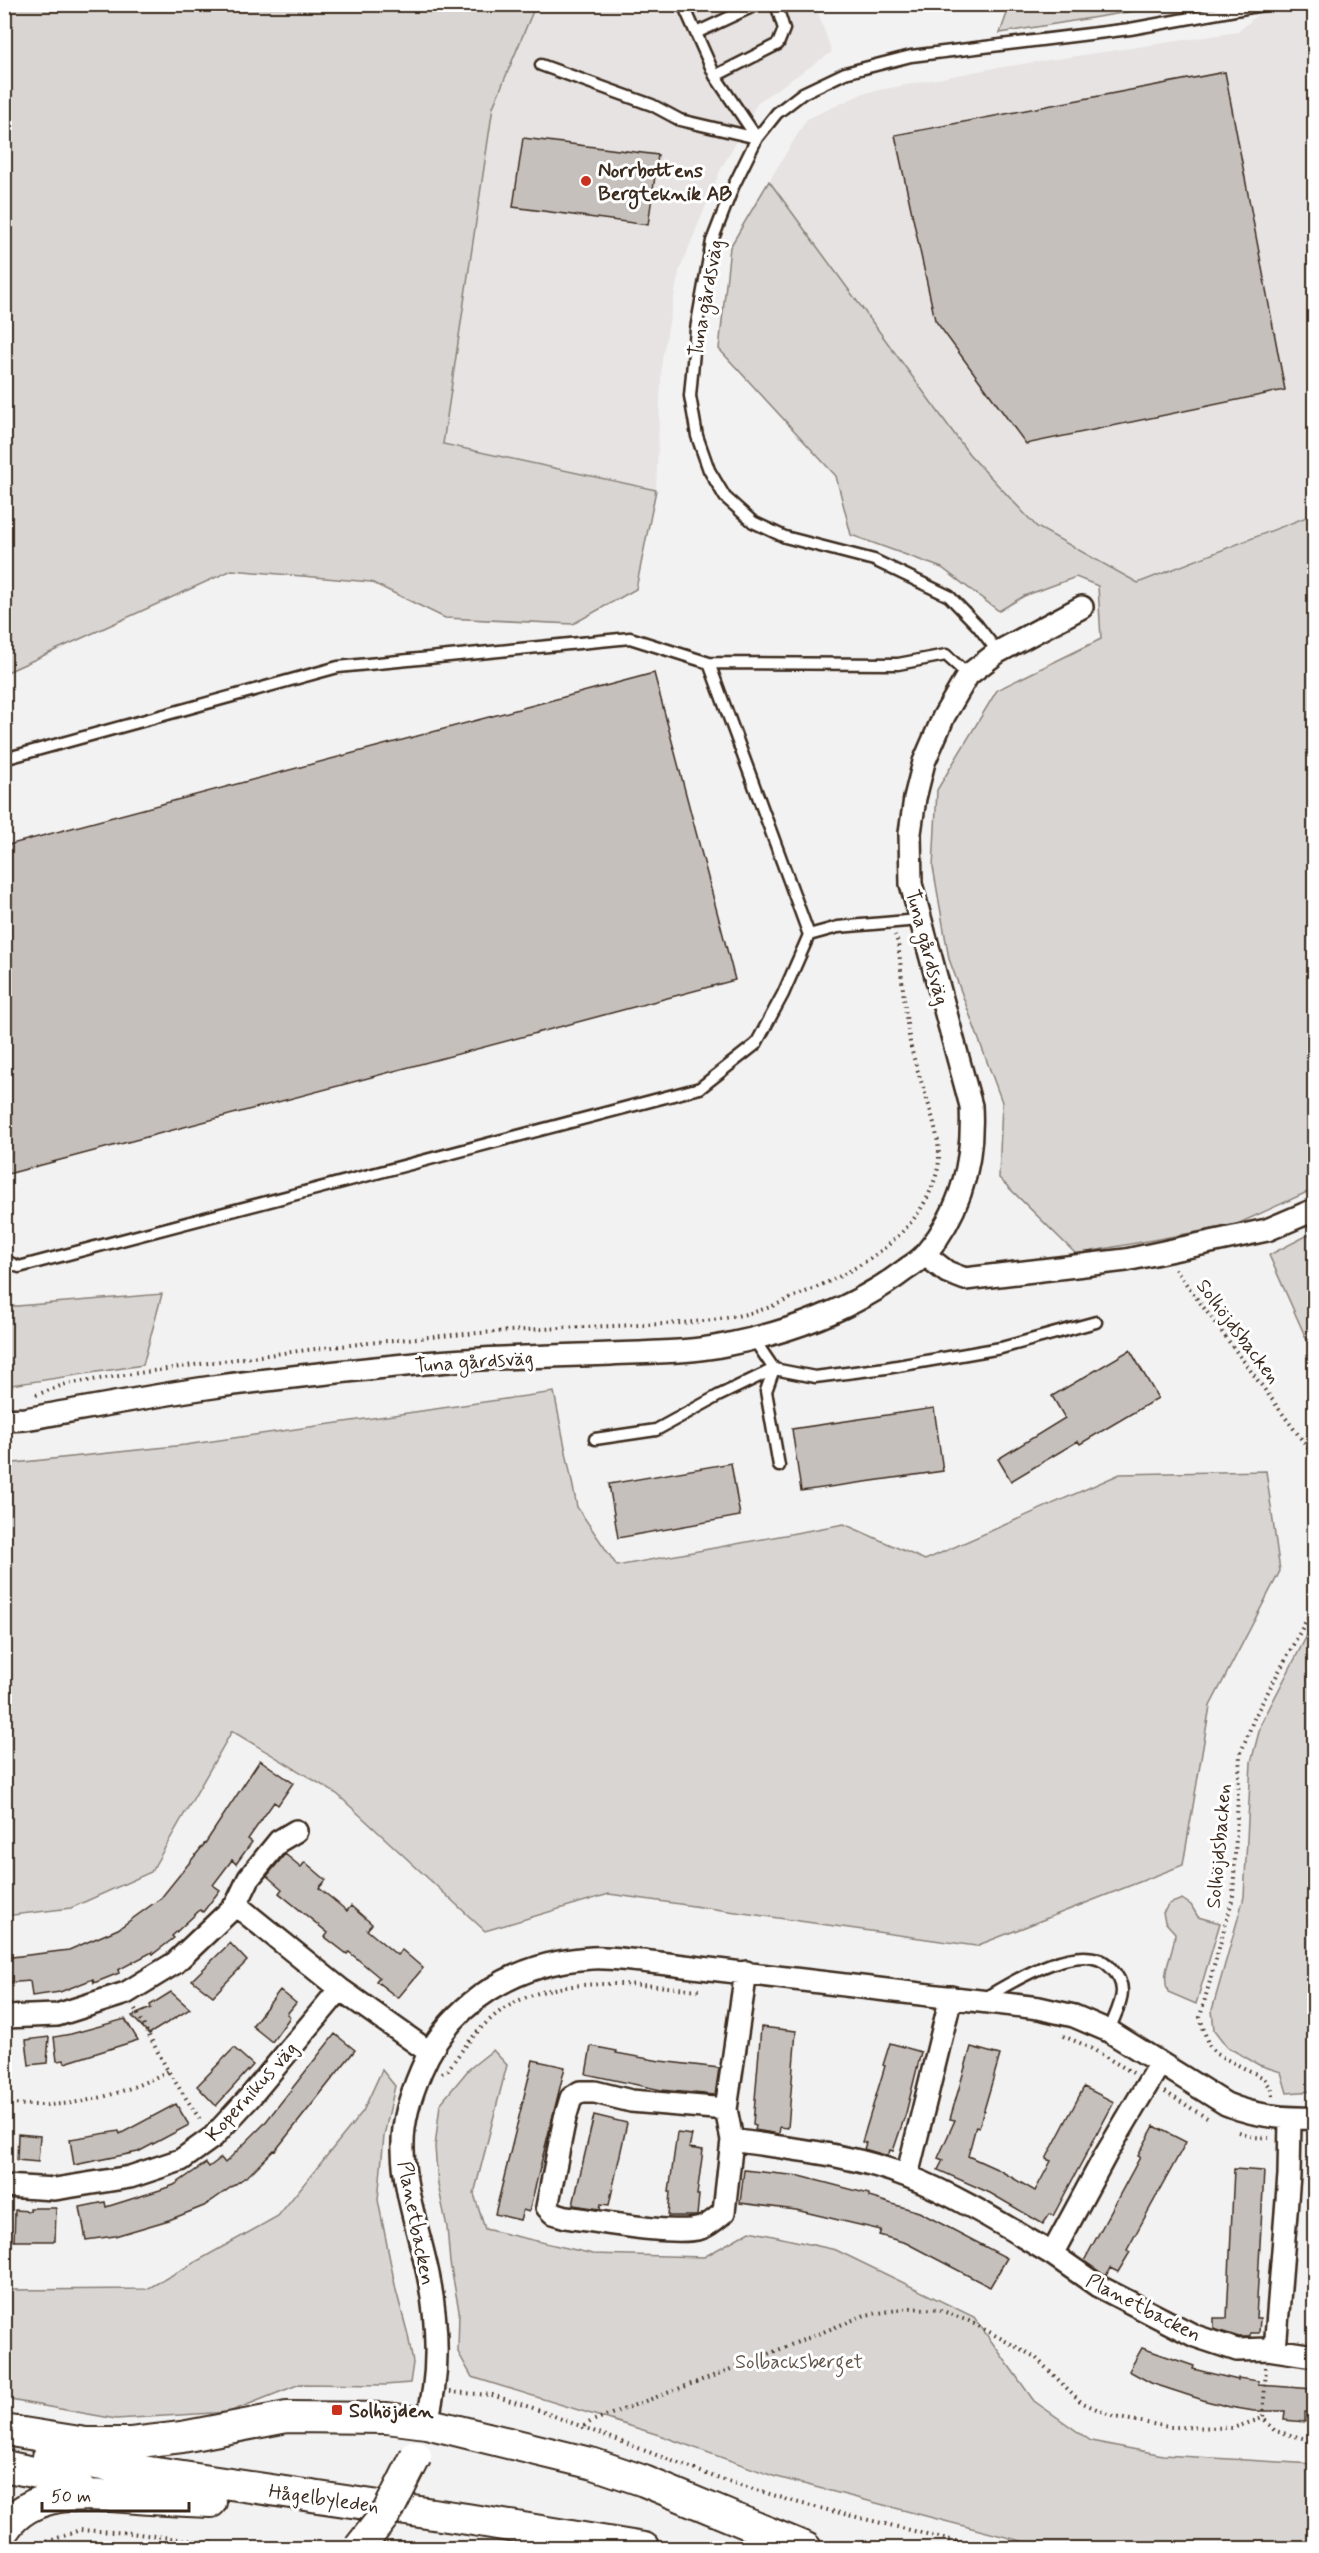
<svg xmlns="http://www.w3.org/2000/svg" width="1319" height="2553" font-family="Mynerve,sans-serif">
<rect width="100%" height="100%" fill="#f3f2f2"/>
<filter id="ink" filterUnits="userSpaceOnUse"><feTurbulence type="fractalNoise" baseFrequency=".0167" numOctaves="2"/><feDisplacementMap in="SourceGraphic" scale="12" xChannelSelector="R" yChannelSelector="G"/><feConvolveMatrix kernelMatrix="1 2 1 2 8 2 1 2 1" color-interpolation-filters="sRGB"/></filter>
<g filter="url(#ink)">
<path fill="#e6e3e2" d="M 531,5 L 815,5 L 832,52 L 758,102 L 720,171 L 679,272 L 662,359 L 656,490 L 443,444 L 493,107 L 533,11 Z
M 1268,5 L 1314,5 L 1314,514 L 1138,583 L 1037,527 L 969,454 L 769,181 L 807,119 L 864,93 L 989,69 L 1238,32 Z"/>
<path fill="#d8d5d2" stroke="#8a8078" stroke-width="1.5" d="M 4,5 L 531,5 L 533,11 L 493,107 L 443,444 L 656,490 L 636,589 L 573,624 L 445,618 L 371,582 L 232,570 L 5,673 Z
M 1010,5 L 1010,4 L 1171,5 L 1000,33 Z
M 769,181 L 969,454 L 1037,527 L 1138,583 L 1314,514 L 1314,1189 L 1235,1225 L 1076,1254 L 999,1178 L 1002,1102 L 949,959 L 933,867 L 937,790 L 997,690 L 1101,639 L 1098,586 L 1076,577 L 1024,596 L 999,611 L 942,568 L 851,535 L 836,476 L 719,349 L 730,247 Z
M 1314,1232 L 1314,1356 L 1269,1255 Z
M 162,1294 L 143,1365 L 5,1386 L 5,1307 Z
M 554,1392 L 577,1507 L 617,1566 L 844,1524 L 925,1560 L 1120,1474 L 1266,1471 L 1280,1571 L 1210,1706 L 1183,1865 L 976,1946 L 609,1894 L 485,1931 L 337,1794 L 232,1731 L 151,1872 L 71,1908 L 5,1916 L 5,1464 L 185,1445 Z
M 1314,1622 L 1314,2091 L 1287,2093 L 1281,2072 L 1259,2065 L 1227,2047 L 1214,2030 L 1212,2010 L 1244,1897 L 1251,1762 L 1261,1724 Z
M 1182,1899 L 1191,1905 L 1198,1917 L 1220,1923 L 1196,2004 L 1168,1992 C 1160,1970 1174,1956 1175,1933 L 1165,1922 L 1163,1913 L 1169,1904 Z
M 493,2050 L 507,2065 L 474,2194 L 485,2229 L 593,2254 L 704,2257 L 750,2231 L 836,2250 L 974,2317 L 1034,2401 L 1091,2441 L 1163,2455 L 1314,2464 L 1314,2548 L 1048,2548 L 773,2476 L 659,2435 L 472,2377 L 458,2352 L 459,2310 L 450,2263 L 447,2227 L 438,2185 L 435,2147 L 440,2104 L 469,2069 Z
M 382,2070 L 395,2086 L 384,2136 L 378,2200 L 396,2290 L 408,2335 L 413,2363 L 410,2383 L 385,2385 L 300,2384 L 229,2412 L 116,2419 L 5,2399 L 5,2290 L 147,2289 L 278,2216 L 363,2111 Z"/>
<path fill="#c6c0bd" stroke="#3b2a1e" stroke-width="1.5" d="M 1225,72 L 1285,390 L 1026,444 L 935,320 L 895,135 Z
M 523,138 L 658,155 L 648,225 L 513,207 Z
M 654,673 L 735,980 L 4,1175 L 4,846 Z
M 1130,1350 L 1158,1398 L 1080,1444 L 1078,1441 L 1011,1481 L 998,1459 L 1065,1418 L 1052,1396 Z
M 934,1408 L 943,1471 L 801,1491 L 792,1429 Z
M 731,1463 L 740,1516 L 618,1538 L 609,1484 Z
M 260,1760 L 293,1783 L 278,1805 L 274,1802 L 248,1839 L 252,1842 L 236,1864 L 232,1860 L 213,1885 L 220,1890 L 203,1912 L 200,1910 L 172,1936 L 174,1938 L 153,1954 L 152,1952 L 118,1970 L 119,1973 L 94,1983 L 93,1979 L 60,1992 L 32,1996 L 30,1981 L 4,1983 L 4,1958 L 69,1950 L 118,1929 L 161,1898 L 206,1842 Z
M 285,1854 L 301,1867 L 305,1862 L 326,1880 L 319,1888 L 347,1911 L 351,1906 L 372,1924 L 367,1930 L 397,1955 L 402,1950 L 423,1968 L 398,1998 L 376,1981 L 379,1977 L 349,1952 L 347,1954 L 325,1937 L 328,1933 L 279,1893 L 282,1889 L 267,1876 Z
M 230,1943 L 247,1961 L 213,1996 L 192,1980 Z
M 280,1990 L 296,2003 L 287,2014 L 290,2017 L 272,2042 L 252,2026 Z
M 171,1992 L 190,2009 L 149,2034 L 132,2016 L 151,2008 L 150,2005 Z
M 125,2019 L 138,2040 L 65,2063 L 64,2060 L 57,2061 L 54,2037 L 71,2034 Z
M 761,2027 L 796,2031 L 788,2128 L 780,2127 L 779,2134 L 755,2130 L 756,2125 L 753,2124 Z
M 335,2034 L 355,2050 L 275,2151 L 274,2150 L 250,2174 L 204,2206 L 169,2220 L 115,2236 L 86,2240 L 80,2207 L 105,2202 L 106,2207 L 160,2190 L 174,2185 L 206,2163 L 209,2167 L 221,2158 L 225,2163 L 264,2124 Z
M 49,2037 L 47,2063 L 29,2065 L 26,2040 Z
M 890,2043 L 921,2052 L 906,2113 L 893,2151 L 890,2150 L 888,2156 L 864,2149 L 866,2143 L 862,2142 L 885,2066 L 883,2065 Z
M 591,2046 L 617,2051 L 616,2053 L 660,2061 L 719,2068 L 715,2095 L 661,2090 L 586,2074 Z
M 971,2047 L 1000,2055 L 979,2127 L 976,2126 L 968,2156 L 999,2170 L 1035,2191 L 1051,2161 L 1046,2159 L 1084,2087 L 1114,2102 L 1053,2216 L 1050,2214 L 1043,2224 L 990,2193 L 938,2170 L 943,2160 L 938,2158 L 955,2120 L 950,2119 Z
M 234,2048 L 253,2065 L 216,2106 L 197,2086 Z
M 533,2060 L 565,2067 L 529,2212 L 523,2210 L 520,2220 L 495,2214 Z
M 176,2104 L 189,2125 L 138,2152 L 74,2165 L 70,2139 L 119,2131 L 120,2134 Z
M 594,2115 L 627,2123 L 609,2205 L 601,2204 L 600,2209 L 573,2205 Z
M 1154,2126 L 1186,2142 L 1127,2250 L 1130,2252 L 1118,2272 L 1110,2268 L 1106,2276 L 1084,2261 L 1140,2157 L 1138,2156 Z
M 677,2133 L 692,2135 L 689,2148 L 703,2150 L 697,2195 L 699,2195 L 697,2216 L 668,2216 L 670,2192 L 669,2192 Z
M 18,2134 L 40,2136 L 38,2162 L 17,2160 Z
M 1234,2169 L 1264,2171 L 1256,2318 L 1260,2318 L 1259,2333 L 1250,2333 L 1250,2337 L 1239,2337 L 1214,2329 L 1214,2318 L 1227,2318 Z
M 744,2170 L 800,2176 L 869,2194 L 869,2197 L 919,2212 L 1007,2258 L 990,2287 L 906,2243 L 879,2235 L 881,2230 L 796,2210 L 740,2203 Z
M 30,2208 L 56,2208 L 55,2241 L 14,2241 L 15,2210 L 30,2211 Z
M 1142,2348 L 1194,2366 L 1193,2369 L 1238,2380 L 1238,2378 L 1259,2381 L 1258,2385 L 1314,2389 L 1314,2413 L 1305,2412 L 1305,2422 L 1284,2420 L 1285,2411 L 1254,2411 L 1230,2407 L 1206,2401 L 1151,2383 L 1129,2371 Z"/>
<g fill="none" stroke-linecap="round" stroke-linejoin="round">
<g stroke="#3b2a1e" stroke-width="15">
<path id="lane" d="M 683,4 L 715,76 L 757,138
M 696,33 L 758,4
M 541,65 L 652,105 L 680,120 L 757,138
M 715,76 L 778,44 L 784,29 L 776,4
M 998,652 L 977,625 L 949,596 L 874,560 L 785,537 L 753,522 L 725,497 L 709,470 L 697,436 L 690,396 L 696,329 L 712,241 L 733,187 L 757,138 L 777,113 L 803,93 L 845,73 L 911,56 L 1130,29 L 1268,4
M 4,759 L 338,667 L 630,638 L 709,663
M 809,935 L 838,927 L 919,920
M 4,1260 L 19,1267 L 700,1088 L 756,1044 L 783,994 L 809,935 L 709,663 L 898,664 L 946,655 L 968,675
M 753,1338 L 774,1369 L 766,1391 L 779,1466
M 595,1439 L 656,1430 L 718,1396 L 774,1369 L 815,1377 L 886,1368 L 1001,1348 L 1096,1322
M 983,1999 C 1010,1983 1082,1937 1110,1967 C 1117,1974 1122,1981 1122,1991 C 1122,2004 1113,2019 1109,2031"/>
</g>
<g stroke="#3b2a1e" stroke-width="26">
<path id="street" d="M 925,1255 L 947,1272 L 965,1279 L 1126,1260 L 1267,1230 L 1314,1210
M 4,1420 L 25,1419 C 88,1408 150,1396 213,1387 C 283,1377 355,1370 425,1363 C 487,1357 549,1356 611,1354 C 649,1352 687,1353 725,1345 C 787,1333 854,1309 905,1270 C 912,1265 921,1260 926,1253 C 962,1210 974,1161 971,1106 L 911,884 L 910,833 L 915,798 L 924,762 L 944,716 L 968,675 L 998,652 L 1082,607
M 236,1905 L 340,1989 L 429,2052
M 4,2017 L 57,2015 L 126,1993 L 175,1963 L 236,1905 L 249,1878 L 279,1841 L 296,1831
M 1160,2063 L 1105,2156 L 1052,2254 L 1098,2286 L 1195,2336 L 1237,2350 L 1268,2349 L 1314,2356
M 726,2109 L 732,2140 L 724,2212 C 717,2218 710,2225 701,2228 C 675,2236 596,2221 566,2217 L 553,2213 L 547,2207 L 565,2118 L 571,2098 L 580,2092 L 595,2092 L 631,2101 L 726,2109 L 746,1972
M 732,2140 C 790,2149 852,2154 907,2176 C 958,2196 1005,2226 1052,2254
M 907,2176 L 951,1997
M 4,2186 L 55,2189 L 130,2177 L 181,2160 L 213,2137 L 250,2097 L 340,1989
M 1275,2350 L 1289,2175 L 1290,2119
M 426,2423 C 440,2379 438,2325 429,2279 C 421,2237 404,2194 403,2150 C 402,2122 410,2097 421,2071 C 450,2001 518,1962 592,1958 C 609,1957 626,1960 642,1961 L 1039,2008 L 1074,2016 L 1109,2031 L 1226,2104 C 1254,2116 1284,2119 1314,2118"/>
</g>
<g stroke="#3b2a1e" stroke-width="34">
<path id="secondary" d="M 4,2430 L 86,2443 L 131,2443 L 182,2437 L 287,2417 L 387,2418 L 426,2423 L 594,2464 L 644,2481 L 806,2548
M 48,2457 L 467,2519 L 644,2548
M 4,2466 L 76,2481
M 4,2530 C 33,2486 92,2495 137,2498 C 161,2500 186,2501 211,2502"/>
</g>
<path stroke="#3b2a1e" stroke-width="4" stroke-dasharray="1.5 4.5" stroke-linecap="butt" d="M 1175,1269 L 1314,1456
M 36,1395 L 66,1384 C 203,1363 341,1343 479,1333 C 524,1330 569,1327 614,1326 C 660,1324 708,1324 754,1312 C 770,1308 787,1300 803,1293 C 859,1270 920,1236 937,1172 C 947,1138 916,1077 910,1042 C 904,1009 902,975 898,943 L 895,935
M 135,2009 L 168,2071 L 201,2121
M 1063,2036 L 1087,2046 L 1133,2073
M 442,2073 L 448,2070 C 461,2051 475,2032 493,2017 C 546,1972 634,1984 699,1990
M 1165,2092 L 1207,2118
M 1273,2096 L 1272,2090 L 1264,2078 L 1216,2054 L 1208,2044 L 1200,2017 L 1233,1897 L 1240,1755 L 1255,1716 L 1314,1606
M 4,2103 C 64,2110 115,2099 168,2071
M 1239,2132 L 1254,2137 L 1269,2138
M 1266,2367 L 1263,2418 L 1275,2431 L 1314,2441
M 450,2392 L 492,2395 L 533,2408 L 717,2478 L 799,2503 L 984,2548
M 584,2426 L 592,2421 L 726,2371 L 865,2315 L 911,2308 L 940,2310 L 969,2321 L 1035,2357 L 1081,2402 L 1114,2417 L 1169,2427 L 1233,2428 L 1263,2418
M 30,2548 L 80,2530 L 131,2533 L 250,2548"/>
<use href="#lane" stroke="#fff" stroke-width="10"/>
<use href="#street" stroke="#fff" stroke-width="21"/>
<use href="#secondary" stroke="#fff" stroke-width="30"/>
<g stroke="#3b2a1e" stroke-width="34" stroke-linecap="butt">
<path id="secondary-bridge" d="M 359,2548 L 388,2511 L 416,2456"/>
</g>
<use href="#secondary-bridge" stroke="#fff" stroke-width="30"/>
</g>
</g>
<g fill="#c8321e" stroke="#fff" stroke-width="2">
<circle cx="586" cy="181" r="6"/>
<rect x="331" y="2404" width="12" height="12" rx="3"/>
</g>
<g text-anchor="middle" stroke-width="6" stroke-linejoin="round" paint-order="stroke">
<g font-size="20" font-weight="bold" fill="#3b2a1e" stroke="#fff" text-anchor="start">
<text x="598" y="177">Norrbottens<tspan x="598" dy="23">Bergteknik AB</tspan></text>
<text x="349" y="2417">Solhöjden</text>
</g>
<g font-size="20" fill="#3b2a1e" stroke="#fff">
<text transform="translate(705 298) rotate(-80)" y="7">Tuna gårdsväg</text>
<text transform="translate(928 947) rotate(75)" y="7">Tuna gårdsväg</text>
<text transform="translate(1239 1331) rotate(53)" y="7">Solhöjdsbacken</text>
<text transform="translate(474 1361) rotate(-4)" y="7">Tuna gårdsväg</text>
<text transform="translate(1218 1846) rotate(-85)" y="7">Solhöjdsbacken</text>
<text transform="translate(251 2091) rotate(-48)" y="7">Kopernikus väg</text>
<text transform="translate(417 2223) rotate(79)" y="7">Planetbacken</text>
<text transform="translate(1144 2307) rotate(27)" y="7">Planetbacken</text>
<text transform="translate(324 2498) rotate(8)" y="7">Hågelbyleden</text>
</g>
<g font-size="20" fill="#62554b" stroke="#fff">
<text x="799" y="2368">Solbacksberget</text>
</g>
</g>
<rect width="1319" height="2553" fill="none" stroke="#fff" stroke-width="24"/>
<rect x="12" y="12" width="1295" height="2529" fill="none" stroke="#3b2a1e" stroke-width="2" filter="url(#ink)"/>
<path d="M42 2502v9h147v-9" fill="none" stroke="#3b2a1e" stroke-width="3"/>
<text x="51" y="2502" font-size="18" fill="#3b2a1e" stroke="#ffffff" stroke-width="4.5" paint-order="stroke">50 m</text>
</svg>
